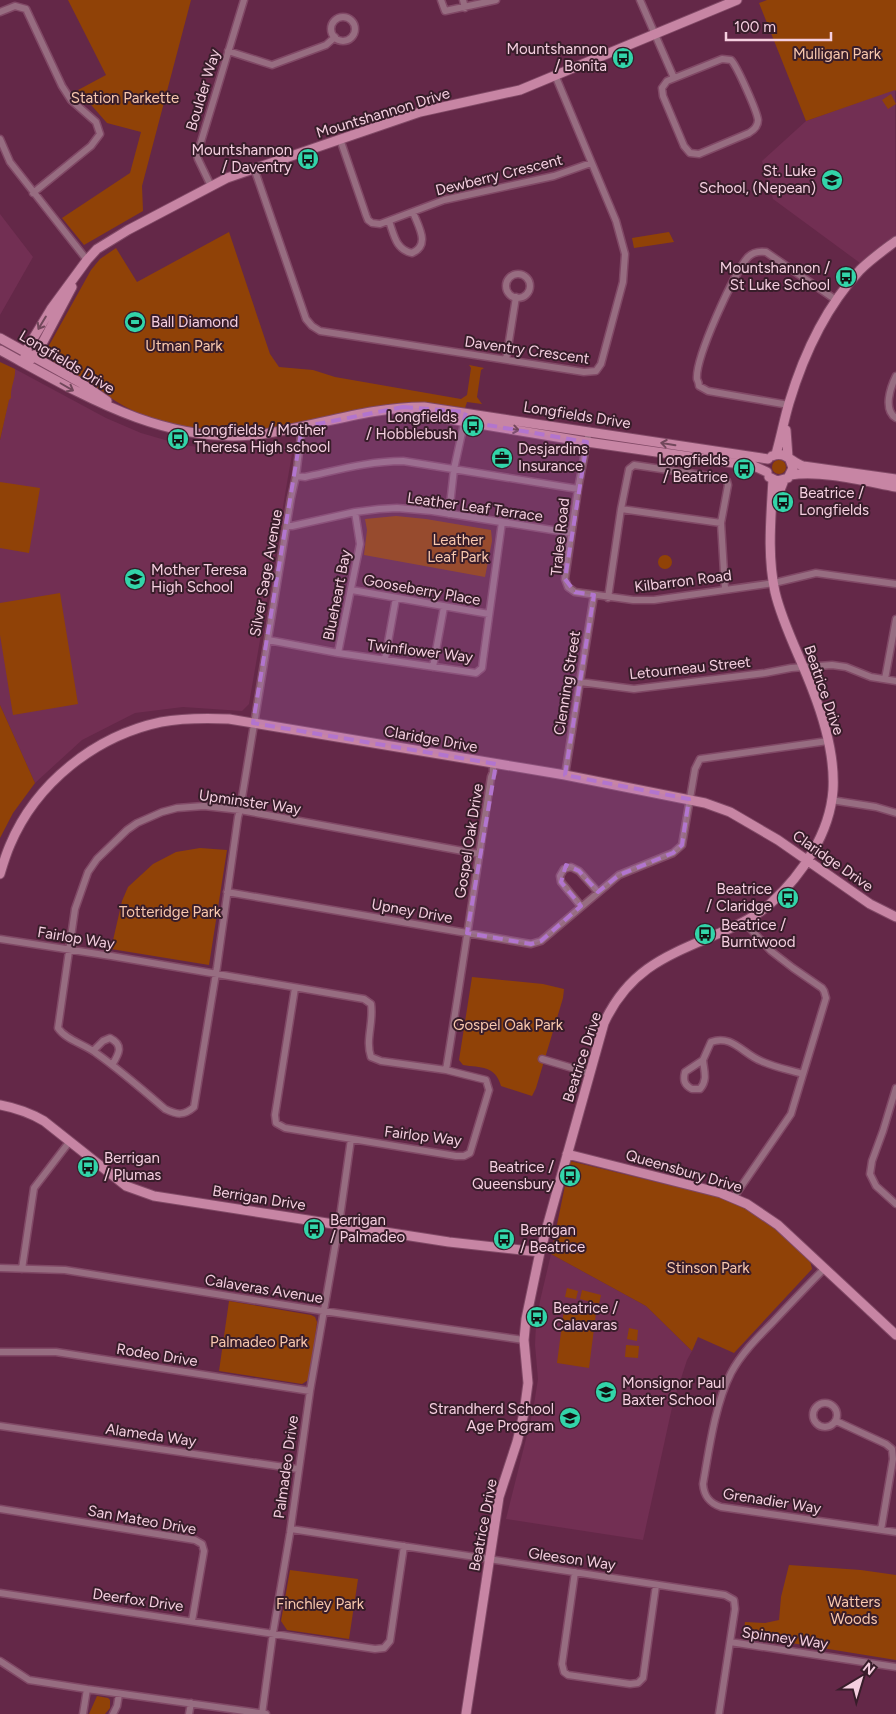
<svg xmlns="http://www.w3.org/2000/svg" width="896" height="1714" font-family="Figtree,sans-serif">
<rect width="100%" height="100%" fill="#642848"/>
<path fill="#722f53" d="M 895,89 L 896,236 L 860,263 L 773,199 L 762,161 L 806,121 Z
M 0,214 L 33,257 L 0,315 Z
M 15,369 L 106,418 L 141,433 L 179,444 L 221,451 L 290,446 L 292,454 L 249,704 L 242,711 L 183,707 L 135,713 L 82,740 L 35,783 L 0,705 L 0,440 Z
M 551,1254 L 646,1306 L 692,1351 L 687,1360 L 673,1403 L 643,1540 L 506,1519 L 533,1411 L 538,1379 L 535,1345 L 536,1324 L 540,1301 Z"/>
<path fill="#904207" d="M 68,0 L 191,0 L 142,186 L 143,211 L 84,245 L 62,218 L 130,173 L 141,132 L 107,123 L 78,90 L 106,75 Z
M 767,0 L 896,0 L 896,91 L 895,90 L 806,121 L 759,3 Z
M 891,94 L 896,104 L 888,109 L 882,100 Z
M 229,232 L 270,354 L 279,367 L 313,370 L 335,377 L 461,399 L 467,395 L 471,368 L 469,365 L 484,368 L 481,370 L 477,397 L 482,404 L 467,402 L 465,408 L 424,402 L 403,404 C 312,421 211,454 124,406 C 113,400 103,392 92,385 C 78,376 62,370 50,359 L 47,349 L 91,270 L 100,259 L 116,248 L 137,282 Z
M 669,232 L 674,242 L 634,248 L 632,238 Z
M 0,362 L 15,369 C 16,378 10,388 11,398 L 9,400 L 0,440 Z
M 625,441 L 746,460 L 746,461 L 624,444 Z
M772 467a7 7 0 1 1 14 0a7 7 0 1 1-14 0Z
M 0,482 L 40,488 L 29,553 L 0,548 Z
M 396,516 L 426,519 L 491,530 L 492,541 L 485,577 L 364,555 L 367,530 L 365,519 Z
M658 562a7 7 0 1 1 14 0a7 7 0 1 1-14 0Z
M 60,593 L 78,704 L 13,715 L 0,635 L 0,603 Z
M 0,705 L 35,783 L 13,813 L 0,838 Z
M 200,848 L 227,850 L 209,965 L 111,949 L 122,901 L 128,887 L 153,864 L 176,852 Z
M 472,977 L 543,984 L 564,989 L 563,998 L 536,1088 L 532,1096 L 501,1086 C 495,1065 481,1068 463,1065 L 459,1060 Z
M 570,1161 L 726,1199 L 746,1208 L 767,1221 L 792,1241 L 810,1260 L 812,1269 L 734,1353 L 698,1337 L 692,1351 L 646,1306 L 551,1254 Z
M 567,1288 L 578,1291 L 576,1299 L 565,1297 Z
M 582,1290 L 601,1295 L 599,1304 L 580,1299 Z
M 229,1301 L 311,1315 L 315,1317 L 317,1322 L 310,1379 L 302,1384 L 219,1371 Z
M 564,1309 L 596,1313 L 589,1368 L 557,1363 Z
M 629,1328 L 638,1330 L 637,1341 L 627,1339 Z
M 626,1345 L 639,1346 L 638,1358 L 625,1357 Z
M 789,1565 L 861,1570 L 896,1575 L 896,1660 L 748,1636 L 744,1631 L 745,1622 L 765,1623 L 779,1620 L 781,1597 Z
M 290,1570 L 358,1579 L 349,1639 L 287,1630 L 281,1621 Z
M 97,1696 L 108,1698 L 110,1700 L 110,1708 L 105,1714 L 89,1714 Z"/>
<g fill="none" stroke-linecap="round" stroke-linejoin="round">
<g stroke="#814966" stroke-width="9">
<path id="street" d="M 441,0 L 445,11 L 496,0
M 463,0 L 465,8
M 640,0 L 674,78
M 0,12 L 15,6 L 26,9 L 62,86 L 71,100 L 96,122 L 100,134 L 91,146 L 33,193
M331 29a12 12 0 1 1 24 0a12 12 0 1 1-24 0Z
M 228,51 L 272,65 L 326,45 L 335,37
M 722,59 L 731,60 C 737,66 757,111 758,120 C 758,126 754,130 749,133 L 699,154 L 690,153 L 684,146 L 663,96 L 662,88 L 667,81 Z
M 0,139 L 10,162 L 87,260
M 340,139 L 366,215 L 368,220 L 372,223 L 380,224 L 444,200 L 554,176 L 591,163
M 254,168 L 306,319 L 312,326 L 320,331 L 584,372 L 596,371 L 601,364 L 623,282 L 625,254 L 616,221 L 555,75
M 211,186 L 198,159 L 197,155 L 244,0
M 389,221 C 394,235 396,250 412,253 C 431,245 418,226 413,212
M506 286a12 12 0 1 1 24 0a12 12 0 1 1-24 0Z
M 506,360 L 516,297
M 896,376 C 890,388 883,410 896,418
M 789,405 L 708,391 L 699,386 C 699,384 698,381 697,379 C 695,358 734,273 748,257 C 753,252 759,251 766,252 L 836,300
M 302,427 L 296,476 L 291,498 L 240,810 L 238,817 L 217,967 L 194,1107 C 184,1116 177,1115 165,1109 C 143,1090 120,1070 96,1053 C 84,1044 66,1040 58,1028 L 75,909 L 88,872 L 97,859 L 127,830 L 137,823 L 162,812 L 177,808 L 204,806 L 240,810 L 479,854
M 589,431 L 578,489 L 565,579 L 568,587 L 575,592 L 633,600 L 654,600 L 774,583 L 816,573 L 896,584
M 296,476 L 305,477 C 338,470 369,461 403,461 L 578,489
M 621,509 L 721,523
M 449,514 L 454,469 L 465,419
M 287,526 L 292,526 L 355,512 L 379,509 L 397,508 L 432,511 L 571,533
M 352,590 L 489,614
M 608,598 L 621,509 L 629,469 L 634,465 L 723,478 L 727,481 L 728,485 L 721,523 L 725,589
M 268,640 L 338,653 L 476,673 L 482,668 L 483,660 L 502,522
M 338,653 L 360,544 L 355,512
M 385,659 L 396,598
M 433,667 L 444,607
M 885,679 L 896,619
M 580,682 L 634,689 L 765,673 L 791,668 L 832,665 L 846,667 L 871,677 L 896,681
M 565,775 L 594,595
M 831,800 L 876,807 L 896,813
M 227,892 L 531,944 L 541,941 L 619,875 L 673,853 L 682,845 L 695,769 L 700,759 L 828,741
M 581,906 L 561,882 L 560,876 L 564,869 L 571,867 L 579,871 L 598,892
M 0,939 L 111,956 L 364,999 L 371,1004 C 374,1022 365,1040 371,1057 L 381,1061 L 446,1070 L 486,1080 L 489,1090 L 470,1153 L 464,1156 L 456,1156 L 285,1128 L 276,1123 L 275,1115 L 295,988
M 93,1051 L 103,1041 L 110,1038 C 124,1045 119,1054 112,1065
M 542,1059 L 589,1073
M 703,1060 C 704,1071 708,1080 700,1089 L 692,1089 C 684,1085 683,1080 685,1072 L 703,1060 L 711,1042 C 732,1034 743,1054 761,1061 C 774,1067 789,1070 803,1074
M 446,1070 C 462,972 476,875 491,777 L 493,772 L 493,764
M 896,1088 L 883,1131 L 872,1161 L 870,1174 L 876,1186 L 896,1204
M 734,1197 L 791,1114 L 826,998 L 824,991 L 822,988 L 793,968 L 771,951 L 744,922
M 0,1268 L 65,1270 L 323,1311 L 524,1340
M 825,1268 C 807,1286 789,1305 772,1323 C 757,1338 741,1354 731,1373 C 715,1404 709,1450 703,1484 C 704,1496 709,1503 721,1507 L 896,1532
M 22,1269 L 34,1188 L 70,1141
M 0,1352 L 56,1352 L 310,1391
M813 1415a12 12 0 1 1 24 0a12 12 0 1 1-24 0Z
M 836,1421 L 886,1444 L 892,1449 L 893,1459 L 881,1530
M 0,1426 L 298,1469
M 0,1509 L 195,1540 L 202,1544 L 204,1551 L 192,1621
M 291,1529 L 725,1595 L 734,1600 L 735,1609 L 719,1714
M 575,1572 L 562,1664 L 564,1672 L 568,1675 L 630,1684 L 638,1683 L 643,1678 L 656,1585
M 0,1593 L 375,1649 L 384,1648 L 390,1641 L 404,1546
M 730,1642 L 896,1667
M 0,1661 L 29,1680 L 87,1689 L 266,1714
M 83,1714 L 87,1689
M 113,1714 L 117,1706 L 119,1694
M 189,1714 L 191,1703
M 262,1714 L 273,1633 L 290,1533 L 310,1391 L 339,1224 L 351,1139"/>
</g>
<g stroke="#814966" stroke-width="11">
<path id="secondary" d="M 0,338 L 81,383 L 107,401
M 0,350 C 81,394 166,447 263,434 C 317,426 369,407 424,407 L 768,459
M 30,360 L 35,357 L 72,287
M 25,363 L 25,352 L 51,309 L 87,260 L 97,249 L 128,230 L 227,178 L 420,112 L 520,90 L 737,0
M 401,411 L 587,442 L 754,466 L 767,472
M 786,430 L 788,457
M 776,454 C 781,437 784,420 789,403 C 804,353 825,308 860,270 C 871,259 884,250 896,241
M 772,456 C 784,450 791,462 803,466 L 896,479
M 790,475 C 822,470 864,481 896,487
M 769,477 L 777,481 L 788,478 L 793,468 L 790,460
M 774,505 L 784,480
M 0,874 C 3,864 6,854 10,845 C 36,783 95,736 161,722 C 183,718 206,718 229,719 L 565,775 L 705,803 L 730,812 L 778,840 L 870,904 L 896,917
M 0,1105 C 16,1108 30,1113 44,1121 L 126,1186 L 154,1196 L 449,1242 L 540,1252
M 567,1154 L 721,1193 L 747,1204 L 778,1225 L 896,1335
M 466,1714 L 499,1497 L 517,1442 L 524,1413 L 528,1383 L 524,1340 L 526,1319 L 540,1252 L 604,1023 C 630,967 669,955 722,932 C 740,924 757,916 771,903 C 802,875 830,833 833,790 C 835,756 825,722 813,691 C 801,658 783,626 775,592 C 767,555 771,517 773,479"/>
</g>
<use href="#street" stroke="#976d81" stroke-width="6"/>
<use href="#secondary" stroke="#c785a4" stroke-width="9"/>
</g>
<defs><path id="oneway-shaft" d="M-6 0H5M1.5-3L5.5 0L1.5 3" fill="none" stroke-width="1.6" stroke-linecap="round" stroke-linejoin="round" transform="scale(1.25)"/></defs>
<g stroke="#71475b">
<use href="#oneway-shaft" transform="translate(42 323) rotate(121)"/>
<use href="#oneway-shaft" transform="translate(67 387) rotate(30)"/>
<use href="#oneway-shaft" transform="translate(512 429) rotate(9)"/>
<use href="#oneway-shaft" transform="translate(668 444) rotate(-171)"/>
</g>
<path fill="#b275ce" fill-opacity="0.2" stroke="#b275ce" stroke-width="4" stroke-dasharray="10 6" stroke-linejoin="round" d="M 403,407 L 466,412 L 464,421 L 587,442 L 565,579 L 575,592 L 594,595 L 565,775 L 689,799 L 682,845 L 673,853 L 619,875 L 598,892 L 579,871 L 566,865 L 561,882 L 581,906 L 541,941 L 531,944 L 467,933 L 496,764 L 253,723 L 302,427 Z"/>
<defs>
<g id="bus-disc" transform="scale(1.125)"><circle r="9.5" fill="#32d4a9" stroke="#381d2a"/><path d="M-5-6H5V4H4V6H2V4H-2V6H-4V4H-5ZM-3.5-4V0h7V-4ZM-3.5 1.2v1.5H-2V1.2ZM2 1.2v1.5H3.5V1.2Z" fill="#111"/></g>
<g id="school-disc" transform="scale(1.125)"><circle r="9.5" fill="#32d4a9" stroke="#381d2a"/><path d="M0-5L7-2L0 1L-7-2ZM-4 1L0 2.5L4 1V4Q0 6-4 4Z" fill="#111"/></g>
<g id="stadium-disc" transform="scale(1.125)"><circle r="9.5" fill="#32d4a9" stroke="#381d2a"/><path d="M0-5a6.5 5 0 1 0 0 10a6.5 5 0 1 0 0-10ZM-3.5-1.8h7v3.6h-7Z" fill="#111"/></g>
<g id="office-disc" transform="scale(1.125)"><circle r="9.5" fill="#32d4a9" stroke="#381d2a"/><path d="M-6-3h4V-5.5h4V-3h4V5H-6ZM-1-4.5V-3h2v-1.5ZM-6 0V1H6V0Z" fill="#111"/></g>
</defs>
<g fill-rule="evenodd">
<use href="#bus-disc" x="623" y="58"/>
<use href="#bus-disc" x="308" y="159"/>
<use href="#school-disc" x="832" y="180"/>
<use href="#bus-disc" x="846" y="277"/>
<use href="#stadium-disc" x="135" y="322"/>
<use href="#bus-disc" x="473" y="426"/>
<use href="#bus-disc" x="178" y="439"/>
<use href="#office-disc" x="502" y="458"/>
<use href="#bus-disc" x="744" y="469"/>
<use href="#bus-disc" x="783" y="502"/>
<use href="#school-disc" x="135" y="579"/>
<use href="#bus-disc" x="788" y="898"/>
<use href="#bus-disc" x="705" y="934"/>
<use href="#bus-disc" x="88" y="1167"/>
<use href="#bus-disc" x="570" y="1176"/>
<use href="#bus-disc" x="314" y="1229"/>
<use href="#bus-disc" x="504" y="1239"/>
<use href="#bus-disc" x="537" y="1317"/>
<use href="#school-disc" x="606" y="1392"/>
<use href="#school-disc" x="570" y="1418"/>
</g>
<g text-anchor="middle" stroke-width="4" stroke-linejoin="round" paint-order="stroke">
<g font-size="15" fill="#f5cfe0" stroke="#381d2a" text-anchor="start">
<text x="607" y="54" text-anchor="end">Mountshannon<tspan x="607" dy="17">/ Bonita</tspan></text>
<text x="292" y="155" text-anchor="end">Mountshannon<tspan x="292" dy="17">/ Daventry</tspan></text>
<text x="816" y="176" text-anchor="end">St. Luke<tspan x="816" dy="17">School, (Nepean)</tspan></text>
<text x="830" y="273" text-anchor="end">Mountshannon /<tspan x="830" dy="17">St Luke School</tspan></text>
<text x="151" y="327">Ball Diamond</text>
<text x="457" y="422" text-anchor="end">Longfields<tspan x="457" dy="17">/ Hobblebush</tspan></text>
<text x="194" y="435">Longfields / Mother<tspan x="194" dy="17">Theresa High school</tspan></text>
<text x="518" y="454">Desjardins<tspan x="518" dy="17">Insurance</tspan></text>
<text x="728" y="465" text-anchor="end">Longfields<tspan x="728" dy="17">/ Beatrice</tspan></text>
<text x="799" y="498">Beatrice /<tspan x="799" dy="17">Longfields</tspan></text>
<text x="151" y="575">Mother Teresa<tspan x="151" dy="17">High School</tspan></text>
<text x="772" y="894" text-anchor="end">Beatrice<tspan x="772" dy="17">/ Claridge</tspan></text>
<text x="721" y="930">Beatrice /<tspan x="721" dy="17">Burntwood</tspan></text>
<text x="104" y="1163">Berrigan<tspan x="104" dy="17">/ Plumas</tspan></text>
<text x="554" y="1172" text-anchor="end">Beatrice /<tspan x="554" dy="17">Queensbury</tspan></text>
<text x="330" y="1225">Berrigan<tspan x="330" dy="17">/ Palmadeo</tspan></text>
<text x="520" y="1235">Berrigan<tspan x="520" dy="17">/ Beatrice</tspan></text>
<text x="553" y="1313">Beatrice /<tspan x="553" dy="17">Calavaras</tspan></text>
<text x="622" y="1388">Monsignor Paul<tspan x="622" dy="17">Baxter School</tspan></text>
<text x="554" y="1414" text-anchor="end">Strandherd School<tspan x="554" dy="17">Age Program</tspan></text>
</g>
<g font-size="15" fill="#f8c8ae" stroke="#381d2a">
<text x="837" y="59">Mulligan Park</text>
<text x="125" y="103">Station Parkette</text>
<text x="184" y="351">Utman Park</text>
<text x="458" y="545">Leather<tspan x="458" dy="17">Leaf Park</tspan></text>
<text x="170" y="917">Totteridge Park</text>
<text x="508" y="1030">Gospel Oak Park</text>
<text x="708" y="1273">Stinson Park</text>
<text x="259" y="1347">Palmadeo Park</text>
<text x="854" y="1607">Watters<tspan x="854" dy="17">Woods</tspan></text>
<text x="320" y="1609">Finchley Park</text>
</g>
<g font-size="15" fill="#f5cfe0" stroke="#381d2a">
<text transform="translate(203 90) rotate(-73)" y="5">Boulder Way</text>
<text transform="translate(383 113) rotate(-17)" y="5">Mountshannon Drive</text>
<text transform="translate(499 175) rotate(-14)" y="5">Dewberry Crescent</text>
<text transform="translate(527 350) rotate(8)" y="5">Daventry Crescent</text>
<text transform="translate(67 362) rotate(31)" y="5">Longfields Drive</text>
<text transform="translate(577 415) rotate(9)" y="5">Longfields Drive</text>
<text transform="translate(475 507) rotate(8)" y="5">Leather Leaf Terrace</text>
<text transform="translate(560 537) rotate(-84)" y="5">Tralee Road</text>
<text transform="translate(266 573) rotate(-80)" y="5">Silver Sage Avenue</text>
<text transform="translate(683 581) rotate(-7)" y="5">Kilbarron Road</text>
<text transform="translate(422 590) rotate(10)" y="5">Gooseberry Place</text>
<text transform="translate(337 595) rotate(-79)" y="5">Blueheart Bay</text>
<text transform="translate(420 651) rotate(7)" y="5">Twinflower Way</text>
<text transform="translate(690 668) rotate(-6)" y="5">Letourneau Street</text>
<text transform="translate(567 683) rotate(-81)" y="5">Clenning Street</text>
<text transform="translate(824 690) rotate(71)" y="5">Beatrice Drive</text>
<text transform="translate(431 739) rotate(10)" y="5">Claridge Drive</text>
<text transform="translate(250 802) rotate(8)" y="5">Upminster Way</text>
<text transform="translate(469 841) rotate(-81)" y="5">Gospel Oak Drive</text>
<text transform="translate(833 861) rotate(35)" y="5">Claridge Drive</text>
<text transform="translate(412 911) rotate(10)" y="5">Upney Drive</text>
<text transform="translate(76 938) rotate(9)" y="5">Fairlop Way</text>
<text transform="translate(582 1057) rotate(-72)" y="5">Beatrice Drive</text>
<text transform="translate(423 1136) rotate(7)" y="5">Fairlop Way</text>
<text transform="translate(684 1171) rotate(16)" y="5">Queensbury Drive</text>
<text transform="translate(259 1198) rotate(9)" y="5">Berrigan Drive</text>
<text transform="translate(264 1289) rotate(9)" y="5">Calaveras Avenue</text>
<text transform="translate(157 1355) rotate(9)" y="5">Rodeo Drive</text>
<text transform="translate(151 1435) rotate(8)" y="5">Alameda Way</text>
<text transform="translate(286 1467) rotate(-82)" y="5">Palmadeo Drive</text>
<text transform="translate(772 1501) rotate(9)" y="5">Grenadier Way</text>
<text transform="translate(142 1520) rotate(10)" y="5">San Mateo Drive</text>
<text transform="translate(483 1525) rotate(-79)" y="5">Beatrice Drive</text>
<text transform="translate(572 1559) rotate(8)" y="5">Gleeson Way</text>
<text transform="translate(138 1600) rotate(8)" y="5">Deerfox Drive</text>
<text transform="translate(785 1638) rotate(8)" y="5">Spinney Way</text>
</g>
</g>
<g transform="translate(861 1679) rotate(38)" stroke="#381d2a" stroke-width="4" paint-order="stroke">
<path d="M0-4L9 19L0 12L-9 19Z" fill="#f5cfe0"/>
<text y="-8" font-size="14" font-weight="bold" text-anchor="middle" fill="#f5cfe0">N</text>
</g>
<path d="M726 32v8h105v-8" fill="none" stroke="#f5cfe0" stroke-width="2.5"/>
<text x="734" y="32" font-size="15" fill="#f5cfe0" stroke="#381d2a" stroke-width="4" paint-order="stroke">100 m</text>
</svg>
